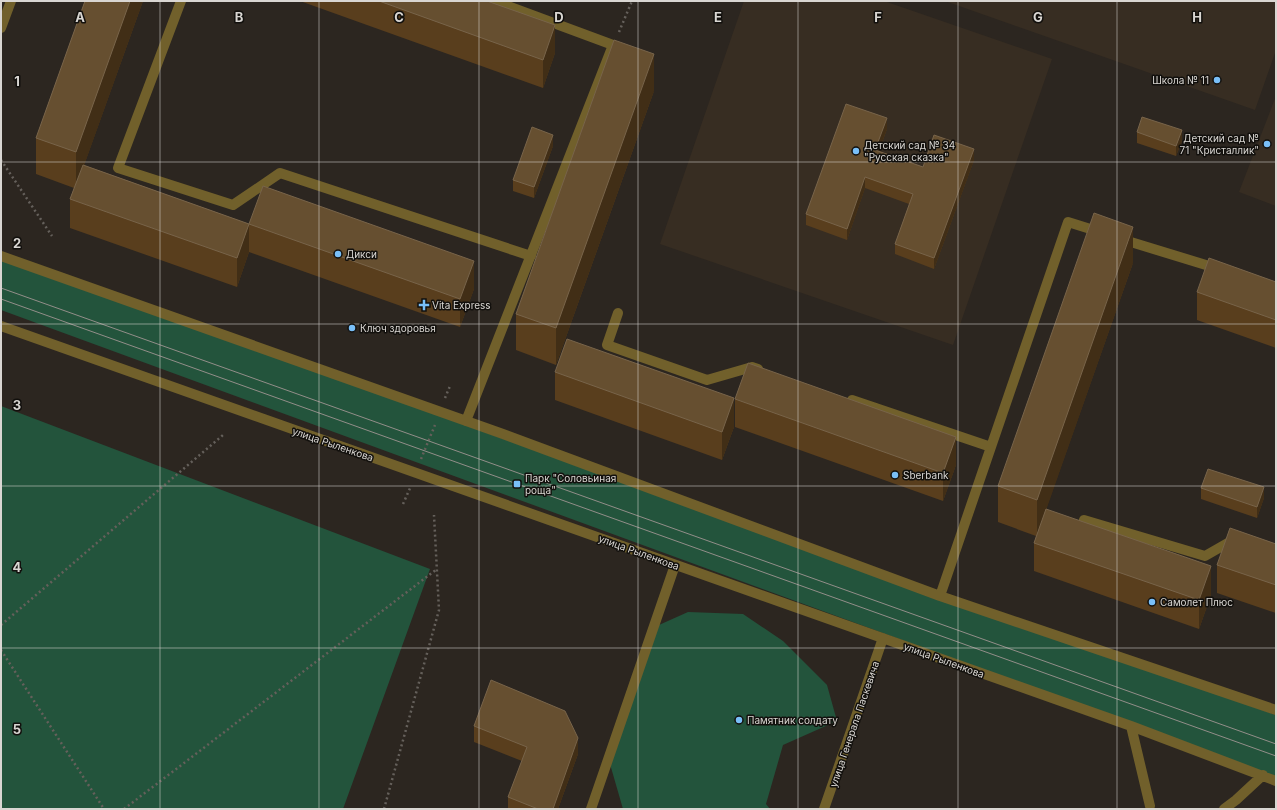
<svg xmlns="http://www.w3.org/2000/svg" width="1277" height="810" font-family="Inter,sans-serif">
<rect width="100%" height="100%" fill="#2c2620"/>
<path fill="#372d22" d="M 744,1 L 884,1 L 1052,59 L 953,345 L 660,244 Z
M 945,1 L 1276,1 L 1276,50 L 1255,110 Z
M 1276,96 L 1276,206 L 1239,192 Z"/>
<path fill="#23543c" d="M 1,258 L 940,596 L 1276,715 L 1276,777 L 1,310 Z
M 1,406 L 430,569 L 343,809 L 1,809 Z
M 688,612 L 743,614 L 783,641 L 827,685 L 837,721 L 783,745 L 766,804 L 770,809 L 623,809 L 610,764 L 659,625 Z"/>
<g fill="none" stroke-linecap="round" stroke-linejoin="round">
<path stroke="#65605b" stroke-width="2.5" stroke-dasharray="2 3" stroke-linecap="butt" d="M 619,32 L 632,1
M 1,160 L 52,236
M 445,398 L 450,386
M 421,459 L 435,425
M 403,504 L 411,486
M 1,625 L 223,435
M 1,650 L 104,809
M 124,809 L 437,569
M 384,809 L 439,610 L 434,515"/>
<path stroke="#71602b" stroke-width="10" d="M 181,1 L 118,168 L 233,205 L 280,173 L 531,256
M 1,28 L 11,1
M 1121,239 L 1219,269
M 1,256 L 503,434 L 940,596 L 1276,710
M 618,313 L 607,345 L 707,380 L 752,367 L 758,369
M 1,326 L 1131,726 L 1276,781
M 852,400 L 991,447
M 466,421 L 613,45 L 494,1
M 1084,520 L 1205,556 L 1233,540 L 1234,540
M 940,596 L 1068,222 L 1100,232
M 1131,726 L 1150,806
M 591,809 L 675,565
M 824,809 L 883,638
M 1224,809 L 1236,800 L 1263,775"/>
<path stroke="#928e89" stroke-width="1" d="M 1,288 L 1276,744
M 1,299 L 1276,756"/>
</g>
<path fill="#593e1d" d="M 85,1 L 143,1 L 84,165 L 249,224 L 474,289 L 460,327 L 249,252 L 237,287 L 70,228 L 70,199 L 74,188 L 36,174 L 36,138 Z
M 300,1 L 487,1 L 555,53 L 543,88 Z
M 654,91 L 556,365 L 516,350 L 516,314 Z
M 887,129 L 879,151 L 923,167 L 974,160 L 934,269 L 895,254 L 895,244 L 909,204 L 865,188 L 847,240 L 806,225 L 806,214 Z
M 1137,132 L 1182,141 L 1176,156 L 1137,143 Z
M 553,146 L 534,198 L 513,191 L 513,180 Z
M 1133,263 L 1046,509 L 1211,595 L 1199,629 L 1034,571 L 1034,543 L 1036,536 L 998,522 L 998,486 Z
M 1276,282 L 1276,348 L 1197,320 L 1197,292 Z
M 555,372 L 734,427 L 722,460 L 555,400 Z
M 735,399 L 956,465 L 943,501 L 735,427 Z
M 1201,488 L 1264,498 L 1257,518 L 1201,499 Z
M 1276,544 L 1276,613 L 1217,593 L 1217,565 Z
M 474,726 L 578,754 L 558,809 L 508,809 L 508,797 L 522,761 L 474,742 Z"/>
<path fill="#412e16" d="M 130,1 L 143,1 L 76,188 L 76,152 Z
M 555,25 L 555,53 L 543,88 L 543,60 Z
M 654,54 L 654,91 L 556,365 L 556,328 Z
M 887,118 L 887,129 L 875,161 L 875,150 Z
M 1182,130 L 1182,141 L 1176,156 L 1176,146 Z
M 553,135 L 553,146 L 534,198 L 534,187 Z
M 974,149 L 974,160 L 934,269 L 934,258 Z
M 865,177 L 865,188 L 847,240 L 847,229 Z
M 249,224 L 249,252 L 237,287 L 237,258 Z
M 1133,227 L 1133,263 L 1037,536 L 1037,500 Z
M 474,261 L 474,289 L 460,327 L 460,299 Z
M 734,398 L 734,427 L 722,460 L 722,432 Z
M 956,437 L 956,465 L 943,501 L 943,473 Z
M 1264,487 L 1264,498 L 1257,518 L 1257,507 Z
M 1211,566 L 1211,595 L 1199,629 L 1199,600 Z
M 578,738 L 578,754 L 558,809 L 553,809 Z"/>
<path fill="#664f30" stroke="#78644a" d="M 85,1 L 130,1 L 76,152 L 36,138 Z
M 379,1 L 487,1 L 555,25 L 543,60 Z
M 614,40 L 654,54 L 556,328 L 516,314 Z
M 846,104 L 887,118 L 875,150 L 923,167 L 934,135 L 974,149 L 934,258 L 895,244 L 913,194 L 865,177 L 847,229 L 806,214 Z
M 1142,117 L 1182,130 L 1176,146 L 1137,132 Z
M 532,127 L 553,135 L 534,187 L 513,180 Z
M 83,165 L 249,224 L 263,186 L 474,261 L 460,299 L 249,224 L 237,258 L 70,199 Z
M 1094,213 L 1133,227 L 1037,500 L 998,486 Z
M 1209,258 L 1276,282 L 1276,320 L 1197,292 Z
M 567,339 L 734,398 L 722,432 L 555,372 Z
M 748,363 L 956,437 L 943,473 L 735,399 Z
M 1208,469 L 1264,487 L 1257,507 L 1201,488 Z
M 1046,509 L 1211,566 L 1199,600 L 1034,543 Z
M 1230,528 L 1276,544 L 1276,585 L 1217,565 Z
M 491,680 L 565,711 L 578,738 L 553,809 L 538,809 L 508,797 L 527,747 L 474,726 Z"/>
<path fill="none" stroke="#d9d6d2" stroke-width="1" stroke-opacity="0.55" d="M 160,1 L 160,809M 319,1 L 319,809M 479,1 L 479,809M 638,1 L 638,809M 798,1 L 798,809M 958,1 L 958,809M 1117,1 L 1117,809M 1,162 L 1276,162M 1,324 L 1276,324M 1,486 L 1276,486M 1,648 L 1276,648"/>
<g fill="#79bff8" stroke="#12100d" stroke-width="1.5">
<circle cx="1217" cy="80" r="4"/>
<circle cx="1267" cy="144" r="4"/>
<circle cx="856" cy="151" r="4"/>
<circle cx="338" cy="254" r="4"/>
<path d="M422 299h4v4h4v4h-4v4h-4v-4h-4v-4h4z"/>
<circle cx="352" cy="328" r="4"/>
<circle cx="895" cy="475" r="4"/>
<rect x="513" y="480" width="8" height="8" rx="2"/>
<circle cx="1152" cy="602" r="4"/>
<circle cx="739" cy="720" r="4"/>
</g>
<g text-anchor="middle" stroke-width="3" stroke-linejoin="round" paint-order="stroke">
<g font-size="10" fill="#d9d6d2" stroke="#12100d" text-anchor="start">
<text x="1209" y="84" text-anchor="end">Школа № 11</text>
<text x="1259" y="142" text-anchor="end">Детский сад №<tspan x="1259" dy="12">71 "Кристаллик"</tspan></text>
<text x="864" y="149">Детский сад № 34<tspan x="864" dy="12">"Русская сказка"</tspan></text>
<text x="346" y="258">Дикси</text>
<text x="432" y="309">Vita Express</text>
<text x="360" y="332">Ключ здоровья</text>
<text x="903" y="479">Sberbank</text>
<text x="525" y="482">Парк "Соловьиная<tspan x="525" dy="12">роща"</tspan></text>
<text x="1160" y="606">Самолет Плюс</text>
<text x="747" y="724">Памятник солдату</text>
</g>
<g font-size="10" fill="#d9d6d2" stroke="#12100d">
<text transform="translate(333 444) rotate(19)" y="4">улица Рыленкова</text>
<text transform="translate(639 552) rotate(20)" y="4">улица Рыленкова</text>
<text transform="translate(944 660) rotate(20)" y="4">улица Рыленкова</text>
<text transform="translate(854 724) rotate(-71)" y="4">улица Генерала Паскевича</text>
</g>
</g>
<g font-size="13" text-anchor="middle" font-weight="bold" fill="#d9d6d2" stroke="#12100d" stroke-width="3" stroke-linejoin="round" paint-order="stroke">
<text x="80" y="22">A</text>
<text x="239" y="22">B</text>
<text x="399" y="22">C</text>
<text x="559" y="22">D</text>
<text x="718" y="22">E</text>
<text x="878" y="22">F</text>
<text x="1038" y="22">G</text>
<text x="1197" y="22">H</text>
<text x="17" y="86">1</text>
<text x="17" y="248">2</text>
<text x="17" y="410">3</text>
<text x="17" y="572">4</text>
<text x="17" y="734">5</text>
</g>
<rect width="1277" height="810" fill="none" stroke="#d9d6d2" stroke-width="4"/>
</svg>
